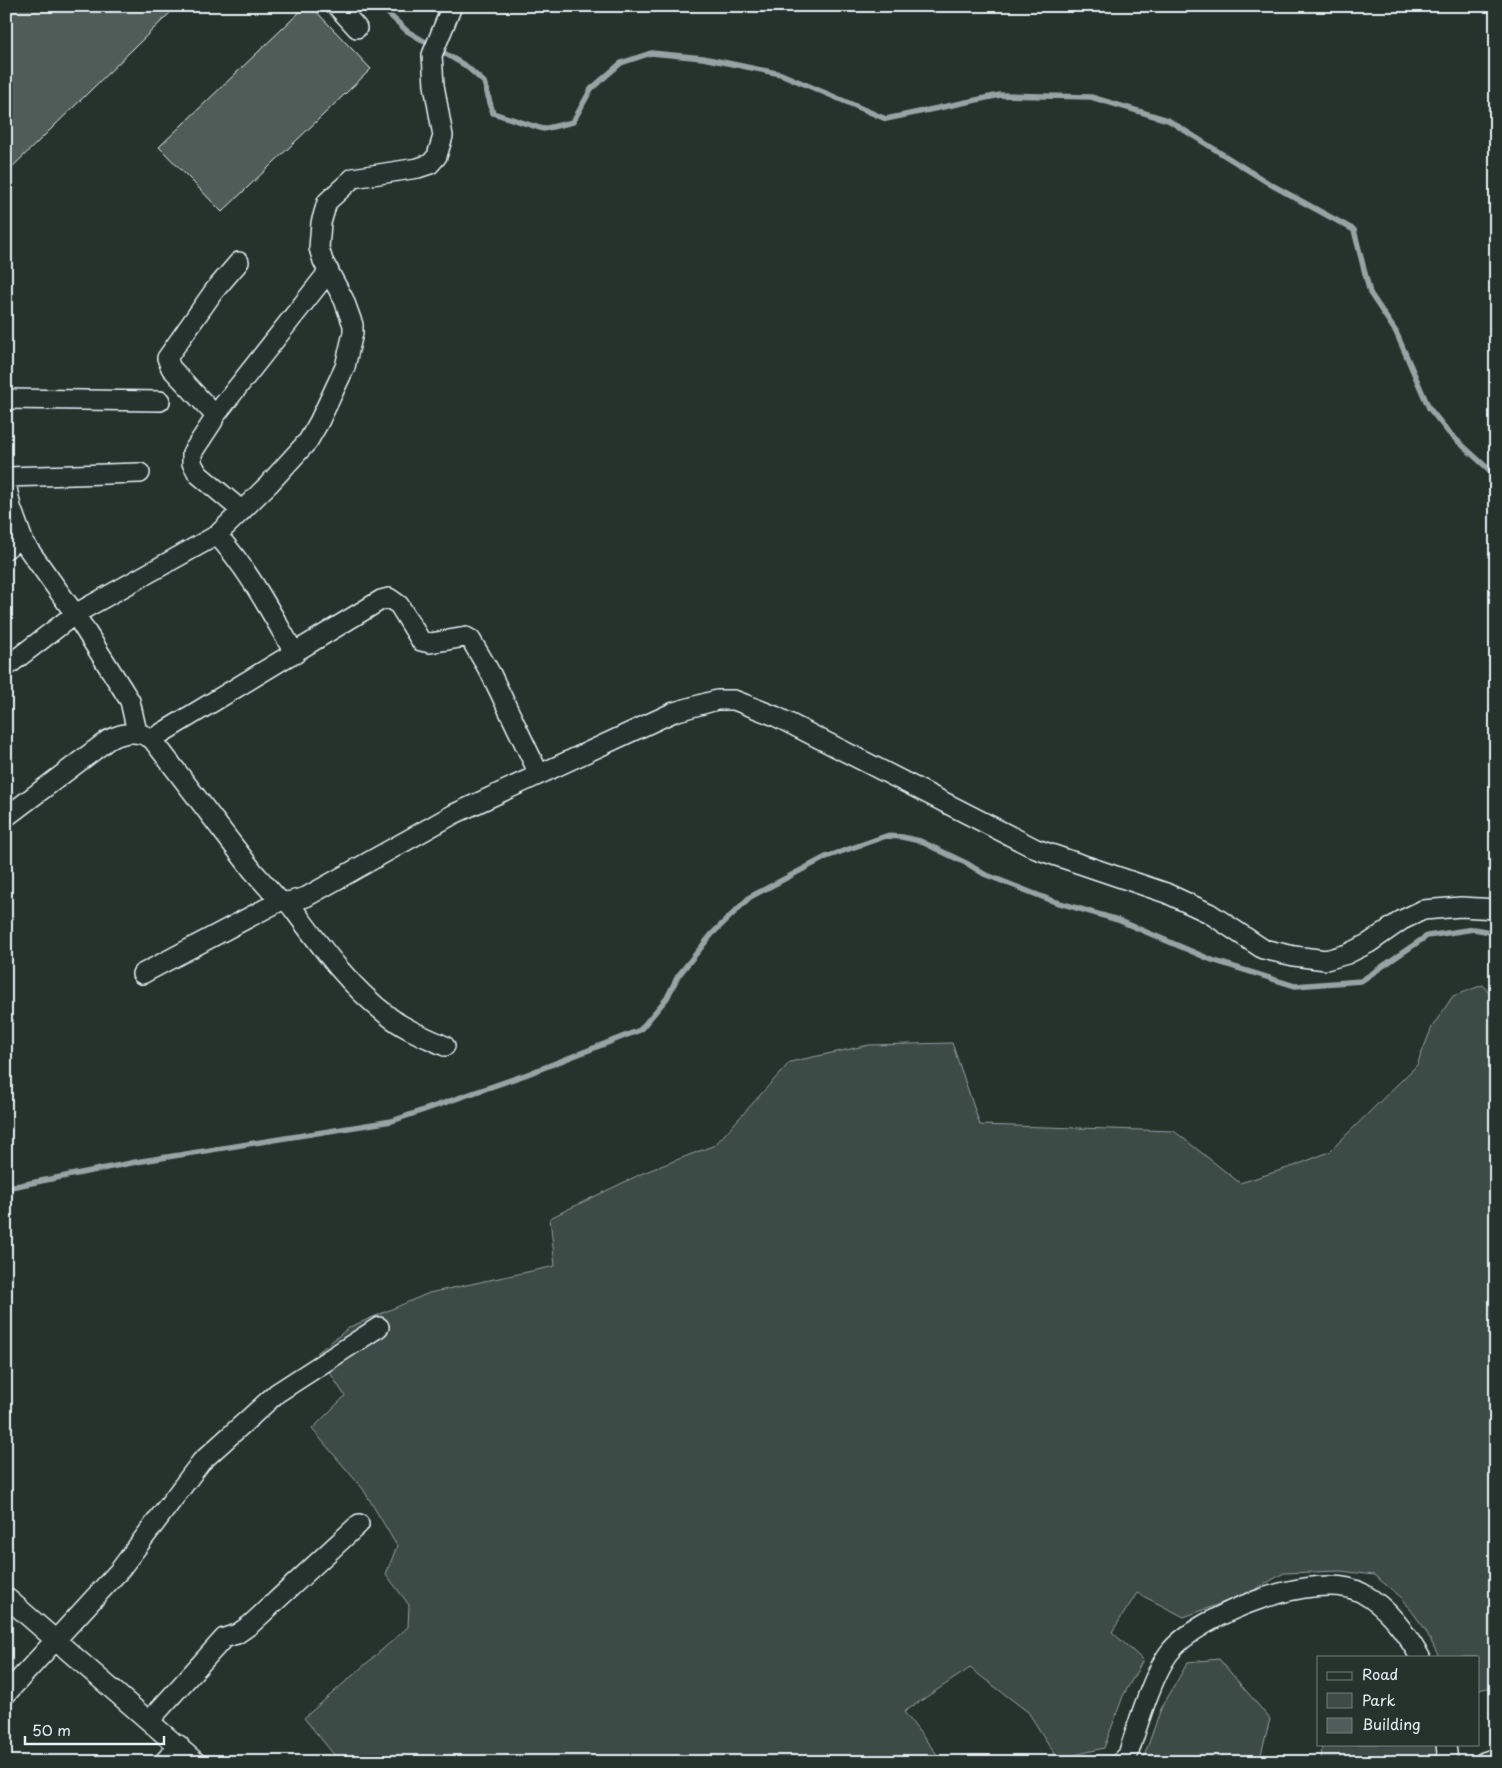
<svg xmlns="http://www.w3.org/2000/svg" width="1502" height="1768" font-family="'Playpen Sans',sans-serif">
<rect width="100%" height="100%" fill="#26332d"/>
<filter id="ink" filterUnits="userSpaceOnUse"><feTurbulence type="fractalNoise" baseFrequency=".02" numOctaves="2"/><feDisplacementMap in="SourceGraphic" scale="10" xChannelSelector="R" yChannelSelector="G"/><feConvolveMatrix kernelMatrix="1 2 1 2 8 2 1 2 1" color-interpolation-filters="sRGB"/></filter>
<g filter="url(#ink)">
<path fill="#3e4b47" stroke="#939ea0" d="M 1483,985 L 1496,1000 L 1496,1686 L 1478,1690 L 1478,1657 L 1439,1657 L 1425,1629 L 1402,1598 L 1374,1575 L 1340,1571 L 1284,1573 L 1249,1593 L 1184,1617 L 1137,1593 L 1112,1632 L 1143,1660 L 1123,1696 L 1104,1748 L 1058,1759 L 1028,1712 L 970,1668 L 904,1712 L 943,1762 L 340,1762 L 304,1718 L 408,1627 L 409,1605 L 386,1574 L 397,1546 L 363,1489 L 312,1429 L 345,1396 L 317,1353 L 350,1327 L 429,1293 L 555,1266 L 550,1218 L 643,1173 L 715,1145 L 790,1062 L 869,1045 L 952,1043 L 980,1125 L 1174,1131 L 1240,1183 L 1294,1166 L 1329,1152 L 1417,1065 L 1432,1027 L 1453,996 Z
M 1219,1659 L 1270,1719 L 1259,1762 L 1142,1762 L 1161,1709 L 1188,1662 Z
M 1322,1744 L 1436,1744 L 1442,1762 L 1321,1762 Z"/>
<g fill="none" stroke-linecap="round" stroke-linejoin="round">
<path stroke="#98a3a5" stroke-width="5.5" d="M 380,6 L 407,31 L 466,66 L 484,82 L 493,113 L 543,129 L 573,122 L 591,89 L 621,63 L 651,53 L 703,58 L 781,74 L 886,119 L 1000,95 L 1091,97 L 1168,120 L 1270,184 L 1354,230 L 1370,293 L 1396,332 L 1429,408 L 1449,433 L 1496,476
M 6,1188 L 136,1162 L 392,1121 L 525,1075 L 640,1030 L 667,998 L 678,976 L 712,934 L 750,897 L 826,857 L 886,836 L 902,837 L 920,841 L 968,864 L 984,874 L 1053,901 L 1118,920 L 1212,960 L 1295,986 L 1361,981 L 1427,936 L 1474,929 L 1496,933"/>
</g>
<path fill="#505c59" stroke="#e8f1f8" d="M 6,6 L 177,6 L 6,173 Z
M 306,6 L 311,6 L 371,69 L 222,212 L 159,147 Z"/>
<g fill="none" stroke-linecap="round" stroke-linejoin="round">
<g stroke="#e8f1f8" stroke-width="22">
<path id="minor" d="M 337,6 L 357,28
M 239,262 L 214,291 L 167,358 L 171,368 L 214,414 L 213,421 L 192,453 L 192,463 L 198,474 L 242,511
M 6,399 L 160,401
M 214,417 L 329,271
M 6,477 L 140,473
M 6,483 L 11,507 L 24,543 L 75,614 L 130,701 L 137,732
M 217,535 C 249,570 271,613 295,654
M 6,549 L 21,536
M 6,667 L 75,614 L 217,535 L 269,484 L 308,441 L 319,422 L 345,367 L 353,333 L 353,325 L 344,300 L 323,261 L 319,248 L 321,223 L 327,202 L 353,178 L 418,168 L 430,164 L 437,156 L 443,136 L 434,85 L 432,55 L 452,6
M 152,739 L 381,600 L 389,598 L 399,605 L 421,641 L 430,643 L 466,637 L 471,640 L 491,674 L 539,774
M 6,817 L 108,740 C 124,732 137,730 152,739 L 253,871 L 280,901 L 288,902 L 306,897 L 454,814 L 674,712 L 717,700 L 734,700 L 775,716 L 1036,849 L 1166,893 L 1209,913 L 1263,949 L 1294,956 L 1326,960 L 1347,954 L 1369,943 L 1402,920 L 1423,910 L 1461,907 L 1496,909
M 288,902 C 319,944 346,983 387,1015 C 404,1029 425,1037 445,1046
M 142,974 L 280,901
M 6,1597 L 196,1762
M 6,1694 L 119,1571 L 201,1462 L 277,1393 L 379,1327
M 150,1720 L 224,1638 L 237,1634 L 250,1625 L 359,1524
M 1446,1744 L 1448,1762
M 164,1762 L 179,1745
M 1121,1762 L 1128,1755 C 1137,1727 1152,1676 1169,1653 C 1197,1615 1318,1568 1362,1593 C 1389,1608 1405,1632 1420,1657
M 1484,1762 L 1496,1758"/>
</g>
<use href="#minor" stroke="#26332d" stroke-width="19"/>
</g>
</g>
<rect width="1502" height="1768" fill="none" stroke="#26332d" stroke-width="25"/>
<rect x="12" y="12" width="1477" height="1743" fill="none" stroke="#e8f1f8" stroke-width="2" filter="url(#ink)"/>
<rect x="1317" y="1656" width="162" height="90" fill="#26332d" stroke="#747f7e"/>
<rect x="1327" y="1672" width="25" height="8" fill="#26332d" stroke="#747f7e"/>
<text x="1362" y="1680" font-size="15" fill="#e8f1f8">Road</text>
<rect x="1327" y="1693" width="25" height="15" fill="#3e4b47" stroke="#747f7e"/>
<text x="1362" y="1706" font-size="15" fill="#e8f1f8">Park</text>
<rect x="1327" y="1718" width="25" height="15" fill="#505c59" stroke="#747f7e"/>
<text x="1362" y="1730" font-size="15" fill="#e8f1f8">Building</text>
<path d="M25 1736v8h139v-8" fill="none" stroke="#e8f1f8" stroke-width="2.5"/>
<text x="32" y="1736" font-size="15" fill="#e8f1f8" stroke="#26332d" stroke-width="4" paint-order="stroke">50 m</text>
</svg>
